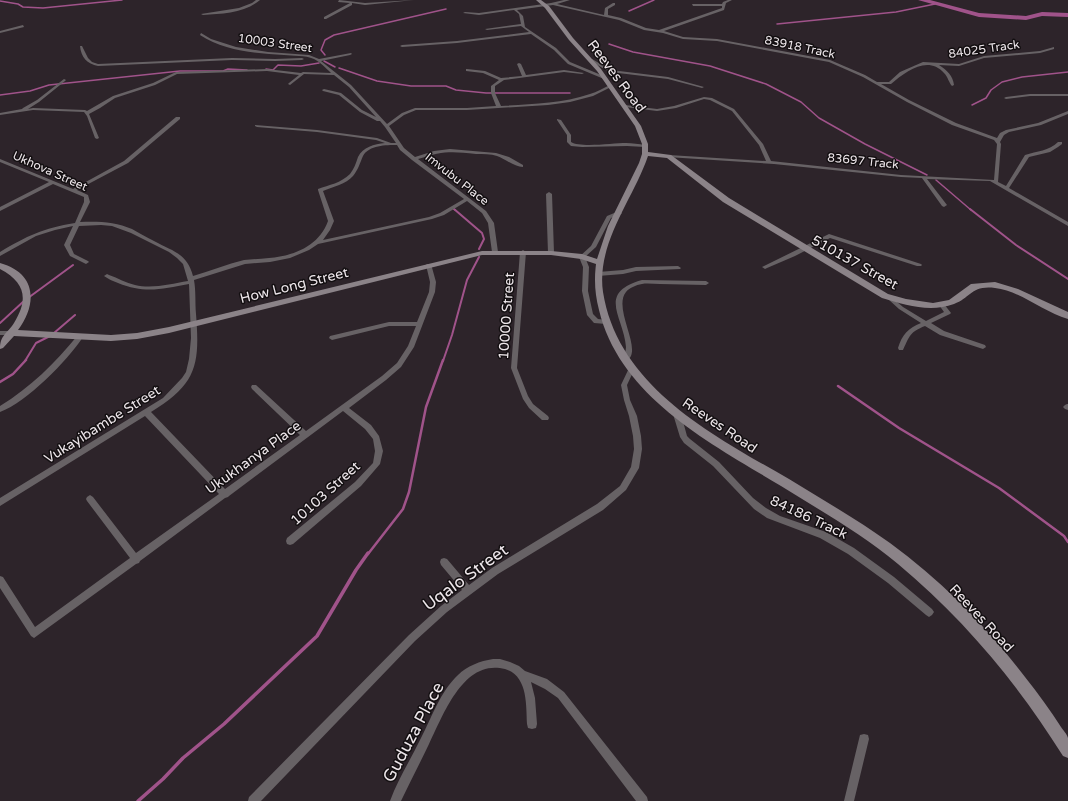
<svg xmlns="http://www.w3.org/2000/svg" width="1068" height="801" font-family="'Varela Round',sans-serif">
<rect width="100%" height="100%" fill="#2d242a"/>
<g fill="none" stroke-linecap="round" stroke-linejoin="round">
<path stroke="#a0538a" stroke-width="1.5" d="M 0,1 L 18,4 L 23,7 L 43,8 L 122,0
M 629,11 L 654,0
M 777,24 L 896,12 L 935,4
M 609,44 L 633,52 L 710,66 L 766,84 L 801,102 L 819,118 L 865,144 L 927,175
M 325,55 L 321,50 L 325,40 L 334,35 L 446,9
M 324,61 L 335,67
M 339,68 L 377,81 L 411,86 L 446,86 L 456,90 L 486,93 L 570,93
M 266,69 L 273,70 L 278,65 L 301,66 L 319,63
M 0,95 L 30,91 L 49,85 L 180,71 L 223,71 L 228,69 L 247,70
M 972,105 L 986,98 L 991,90 L 1002,82 L 1022,77 L 1068,72
M 936,180 L 971,210
M 454,209 L 455,210"/>
<path stroke="#a0538a" stroke-width="2" d="M 454,209 L 482,233 L 484,239 L 479,249
M 970,209 L 1016,245 L 1068,279
M 28,298 L 73,265
M 0,323 L 24,301
M 54,333 L 75,315
M 25,361 L 36,343 L 50,336
M 443,361 L 452,335 L 467,280 L 479,257"/>
<path stroke="#a0538a" stroke-width="2.5" d="M 0,382 L 13,374 L 26,360
M 838,386 L 899,428 L 999,488 L 1064,536 L 1068,542
M 368,554 L 403,509 L 409,492 L 426,407 L 443,360"/>
<path stroke="#a0538a" stroke-width="3.5" d="M 138,801 L 163,779 L 183,758 L 224,724 L 317,636 L 356,570 L 368,553"/>
<path fill="#a0538a" fill-rule="evenodd" d="M 918,0 L 930,0 L 979,13 L 1026,16 L 1042,12 L 1068,13 L 1068,17 L 1042,16 L 1026,20 L 979,17 Z"/>
<path fill="#676265" fill-rule="evenodd" d="M 256,0 L 260,0 C 245,13 222,14 203,15 L 201,14 L 239,8 L 252,3 Z
M 339,0 L 365,3 L 414,0 L 365,5 L 352,3 L 352,5 L 326,19 L 324,19 L 324,17 L 350,3 L 338,2 Z
M 564,0 L 570,0 L 557,4 L 604,15 L 605,8 L 613,3 L 615,3 L 615,5 L 608,9 L 608,15 L 621,18 L 646,28 L 659,30 L 722,8 L 722,6 L 693,6 L 692,4 L 722,4 L 723,2 L 728,0 L 732,0 L 726,3 L 724,10 L 664,31 L 683,37 L 717,39 L 830,60 L 865,75 L 877,82 L 889,82 L 900,72 L 923,62 L 959,64 L 984,56 L 1040,51 L 1054,47 L 1054,49 L 1040,53 L 984,58 L 959,66 L 939,65 C 947,70 953,76 954,85 L 952,86 C 949,83 948,77 944,73 C 928,55 906,71 891,84 L 881,84 L 909,100 L 956,123 L 997,138 L 1000,133 L 1006,130 L 1038,123 L 1068,111 L 1068,114 L 1041,125 L 1009,132 L 1004,135 L 1000,142 L 1001,144 L 998,182 L 1006,186 L 1025,155 C 1037,151 1049,151 1058,142 L 1062,142 L 1062,144 L 1058,147 L 1050,152 L 1029,157 L 1009,188 L 1068,222 L 1068,226 L 990,181 L 927,179 L 947,205 L 944,207 L 942,206 L 922,178 L 901,177 L 774,164 L 667,157 L 667,156 L 669,155 L 766,161 L 759,145 L 732,111 L 710,100 L 704,99 L 676,108 L 657,111 L 625,107 L 623,106 L 625,105 L 657,109 L 674,106 L 704,97 L 712,98 L 734,109 L 763,144 L 771,161 L 901,175 L 994,180 L 997,144 L 994,140 L 952,125 L 907,102 L 863,77 L 829,62 L 717,41 L 683,39 L 663,33 L 644,30 L 619,20 L 553,5 L 517,10 L 523,16 L 525,27 L 556,48 L 570,62 L 606,77 L 606,79 L 604,79 L 568,64 L 554,50 L 531,34 L 457,43 L 402,47 L 400,46 L 402,45 L 457,41 L 529,32 L 521,26 L 487,30 L 485,29 L 521,24 L 519,14 L 514,10 L 479,15 L 463,13 L 465,12 L 479,13 L 551,3 Z
M 23,25 L 24,27 L 0,33 L 0,31 Z
M 201,33 L 211,39 L 236,47 L 268,52 L 309,55 L 319,59 L 351,53 L 352,54 L 350,55 L 321,61 L 351,85 L 387,124 L 402,113 L 415,108 L 467,108 L 496,106 L 491,93 L 491,86 L 499,80 L 483,73 L 466,71 L 466,69 L 467,69 L 485,71 L 501,78 L 522,76 L 517,64 L 519,63 L 521,64 L 526,75 L 564,70 L 584,73 L 582,74 L 564,72 L 504,80 L 495,86 L 495,93 L 501,106 C 530,104 561,104 590,94 C 597,92 603,88 610,85 L 613,86 L 593,96 L 570,102 L 548,105 L 467,110 L 416,110 L 404,115 L 389,126 L 404,148 L 415,157 L 434,151 L 450,149 L 496,153 L 509,157 L 523,165 L 523,167 C 515,167 505,159 497,156 C 491,154 483,154 476,154 C 451,151 442,151 418,159 L 486,211 L 494,223 L 498,252 L 497,253 L 493,253 L 492,252 L 488,223 L 482,213 L 467,201 L 444,215 L 432,219 L 318,244 L 309,250 L 290,258 L 270,262 L 245,264 L 194,280 C 196,291 195,302 196,314 C 200,365 197,384 151,412 L 225,489 L 300,435 L 252,389 L 251,387 L 252,385 L 256,385 L 306,431 L 382,376 L 397,363 L 408,346 L 416,326 L 389,326 L 332,340 L 329,338 L 330,336 L 389,322 L 417,322 L 429,292 L 430,282 L 426,265 L 427,264 L 431,264 L 436,282 L 435,292 L 414,347 L 401,367 L 386,380 L 349,408 L 371,425 L 379,436 L 383,451 L 380,464 L 361,486 L 293,544 L 290,545 L 287,544 L 286,541 L 287,538 L 355,482 L 373,463 L 375,451 L 373,439 L 365,429 L 343,411 L 229,496 L 228,497 L 225,498 L 140,561 L 139,563 L 136,564 L 34,638 L 31,636 L 0,588 L 0,576 L 3,577 L 35,627 L 130,558 L 87,501 L 86,499 L 87,497 L 90,495 L 93,497 L 136,553 L 219,494 L 145,416 L 0,506 L 0,498 L 163,398 L 182,378 L 186,372 L 189,359 L 191,338 L 189,284 C 162,289 145,294 118,283 C 113,281 108,279 104,276 L 107,274 L 109,275 C 118,278 126,283 135,285 C 152,289 171,284 188,281 L 183,264 L 177,258 L 169,252 L 131,233 L 112,226 L 101,225 L 79,226 L 70,245 L 74,254 L 88,261 L 89,262 L 86,264 L 70,256 L 64,245 L 73,226 L 55,230 L 36,236 L 0,256 L 0,252 C 27,236 43,228 75,223 L 84,202 L 84,197 L 53,184 L 0,211 L 0,207 L 49,182 L 0,162 L 0,159 L 73,189 L 124,161 L 176,117 L 180,117 L 180,119 L 128,163 L 77,190 L 88,195 L 90,202 L 80,222 C 98,221 116,222 132,229 C 139,233 146,237 154,241 C 172,251 187,253 193,276 C 210,271 227,264 244,260 C 252,259 260,259 269,258 C 294,256 319,246 328,221 L 318,190 L 318,189 C 329,185 341,183 350,174 C 354,169 356,163 358,157 C 363,147 374,144 385,143 L 376,140 L 317,132 L 257,127 L 255,126 L 255,125 L 317,130 L 377,138 L 391,143 L 396,143 L 385,127 L 380,121 L 377,121 L 360,112 L 339,95 L 323,91 L 322,90 L 324,89 L 341,93 L 362,110 L 376,117 L 349,87 L 334,75 L 304,74 L 290,85 L 288,84 L 289,83 L 299,75 L 267,71 L 177,74 L 155,85 L 115,98 L 100,108 L 89,114 L 99,138 L 97,139 L 95,138 L 87,116 L 84,112 L 33,110 L 0,115 L 0,113 L 22,109 L 23,108 L 37,100 L 64,79 L 66,80 L 65,81 L 39,102 L 28,109 L 33,108 L 85,110 L 87,111 L 113,96 L 153,83 L 176,72 L 267,69 L 301,73 L 303,72 L 331,73 C 326,68 320,62 314,59 C 305,55 293,56 284,55 C 255,53 224,51 200,35 ZM 397,145 L 400,150 L 412,160 L 464,199 L 440,213 L 429,217 L 323,240 L 330,230 L 334,221 L 323,191 C 333,187 346,184 353,176 C 358,170 360,163 363,156 C 369,145 386,145 397,145 Z
M 80,46 L 82,46 L 88,58 L 92,62 L 98,64 L 232,58 L 275,59 L 302,58 L 304,59 L 302,60 L 275,61 L 232,60 L 98,66 C 87,64 81,57 80,46 Z
M 590,59 L 592,59 L 611,70 L 668,77 L 704,87 L 702,88 L 668,79 L 610,72 L 590,61 Z
M 1030,94 L 1068,94 L 1068,96 L 1030,96 L 1006,99 L 1004,98 L 1006,97 Z
M 557,119 L 561,120 L 571,135 L 571,142 C 580,148 614,143 626,143 C 632,143 639,144 645,145 L 647,146 L 645,147 L 627,146 L 582,147 L 571,146 L 567,142 L 567,135 L 557,120 Z
M 549,192 L 552,194 L 554,253 L 551,255 L 548,253 L 546,194 Z
M 619,211 L 622,213 L 621,214 L 611,218 L 596,247 L 585,257 L 589,267 L 588,291 L 593,314 L 598,319 L 606,320 L 609,322 L 606,324 L 594,323 L 587,315 L 582,291 L 583,267 L 579,257 L 591,246 L 607,216 Z
M 829,234 L 921,264 L 922,265 L 921,266 L 917,266 L 830,238 L 795,256 L 767,268 L 765,269 L 762,267 Z
M 523,250 L 526,252 L 517,368 L 528,396 L 533,404 L 548,416 L 549,418 L 548,420 L 542,420 L 529,408 L 523,399 L 511,368 L 520,252 Z
M 678,266 L 681,268 L 680,269 L 636,271 L 623,274 L 598,276 L 595,274 L 598,272 L 623,270 L 636,267 Z
M 642,280 L 706,281 L 709,283 L 706,285 C 691,285 675,284 660,284 C 654,284 647,283 642,284 C 636,285 629,288 626,292 C 612,309 645,352 626,361 L 623,359 C 624,355 626,351 626,347 C 624,317 596,293 642,280 Z
M 890,296 L 903,307 L 926,321 L 944,312 L 939,305 L 942,303 L 944,304 L 951,313 L 950,314 L 931,323 L 944,331 L 985,345 L 986,347 L 983,349 L 940,335 L 925,326 C 910,332 910,335 903,350 L 899,350 L 898,348 C 902,335 908,328 921,323 L 899,309 L 888,299 L 887,298 Z
M 0,331 L 12,331 L 15,333 L 12,335 L 0,335 Z
M 78,335 L 82,335 L 83,337 C 67,361 27,402 0,412 L 0,406 C 31,387 55,363 78,335 Z
M 630,366 L 632,366 L 635,368 L 627,385 L 630,400 L 637,416 L 641,436 L 642,449 L 639,468 L 626,490 L 603,510 L 498,574 L 447,612 L 415,641 L 261,801 L 248,801 L 249,797 L 409,635 L 441,606 L 462,590 L 441,565 L 440,562 L 441,559 L 444,558 L 447,559 L 469,585 L 492,568 L 597,504 L 620,486 L 631,467 L 634,449 L 633,436 L 629,416 L 624,400 L 621,385 Z
M 1067,404 L 1068,404 L 1068,410 L 1065,409 L 1063,407 L 1065,405 Z
M 677,411 L 680,412 L 681,414 L 687,436 L 690,439 L 719,462 L 753,498 L 766,508 L 780,516 L 826,532 L 854,548 L 894,577 L 932,609 L 934,612 L 932,615 L 929,617 L 926,615 L 888,583 L 848,554 L 820,538 L 767,518 L 754,509 L 713,466 L 684,443 L 680,437 L 673,414 L 674,412 Z
M 493,659 L 500,659 L 510,662 L 519,666 L 525,671 L 547,679 L 564,692 L 647,797 L 648,801 L 636,801 L 558,698 L 545,689 L 531,682 L 535,698 L 537,724 L 536,728 L 532,729 L 528,728 L 527,724 C 526,705 528,676 505,669 C 463,658 443,716 429,744 C 420,763 410,782 401,801 L 390,801 C 398,779 411,759 421,738 C 432,717 440,692 458,675 C 467,666 480,661 493,659 Z
M 864,734 L 868,735 L 869,739 L 854,801 L 844,801 L 859,739 L 860,735 Z"/>
<path fill="#8b8388" fill-rule="evenodd" d="M 536,0 L 541,0 L 549,6 L 573,38 L 601,69 L 641,126 L 648,144 L 648,152 L 671,155 L 729,198 L 888,294 L 906,299 L 933,303 L 949,300 L 971,284 L 995,282 L 1018,289 L 1068,312 L 1068,319 C 1043,312 1021,291 995,288 C 971,285 971,298 954,304 C 930,313 905,305 882,298 L 723,202 L 667,158 L 648,156 C 633,200 596,243 603,292 C 618,387 714,436 789,479 C 823,500 858,520 890,543 C 941,580 987,627 1025,677 C 1038,693 1050,710 1061,727 C 1063,730 1067,734 1068,738 C 1068,744 1068,752 1068,758 L 1063,756 C 1018,684 964,619 898,564 C 862,534 821,511 781,486 C 710,443 620,397 599,310 C 595,294 594,281 596,264 L 581,259 L 551,255 L 482,255 L 169,333 L 137,339 L 111,341 L 14,336 L 3,348 L 0,349 C 0,335 7,334 14,323 C 29,299 25,282 0,269 L 0,263 C 36,273 38,303 18,330 L 111,335 L 137,333 L 169,327 L 482,251 L 551,251 L 582,254 L 597,259 L 608,226 L 639,163 L 642,154 L 642,144 L 635,126 L 597,71 L 569,40 L 545,8 Z"/>
</g>
<g text-anchor="middle" stroke-width="3" stroke-linejoin="round" paint-order="stroke">
<g font-size="12" fill="#ede6ea" stroke="#130f11">
<text transform="translate(275 43) rotate(8)" y="4">10003 Street</text>
<text transform="translate(800 47) rotate(12)" y="4">83918 Track</text>
<text transform="translate(984 49) rotate(-8)" y="4">84025 Track</text>
<text transform="translate(863 161) rotate(6)" y="4">83697 Track</text>
<text transform="translate(50 171) rotate(24)" y="4">Ukhova Street</text>
<text transform="translate(457 179) rotate(38)" y="4">Imvubu Place</text>
</g>
<g font-size="14" fill="#ede6ea" stroke="#130f11">
<text transform="translate(617 76) rotate(53)" y="5">Reeves Road</text>
<text transform="translate(855 262) rotate(29)" y="5">510137 Street</text>
<text transform="translate(294 285) rotate(-14)" y="5">How Long Street</text>
<text transform="translate(506 316) rotate(-86)" y="5">10000 Street</text>
<text transform="translate(102 424) rotate(-32)" y="5">Vukayibambe Street</text>
<text transform="translate(720 425) rotate(34)" y="5">Reeves Road</text>
<text transform="translate(253 457) rotate(-36)" y="5">Ukukhanya Place</text>
<text transform="translate(325 493) rotate(-42)" y="5">10103 Street</text>
<text transform="translate(809 517) rotate(25)" y="5">84186 Track</text>
<text transform="translate(982 618) rotate(47)" y="5">Reeves Road</text>
</g>
<g font-size="17" fill="#ede6ea" stroke="#130f11">
<text transform="translate(465 577) rotate(-36)" y="6">Uqalo Street</text>
<text transform="translate(413 732) rotate(-62)" y="6">Guduza Place</text>
</g>
</g>
</svg>
